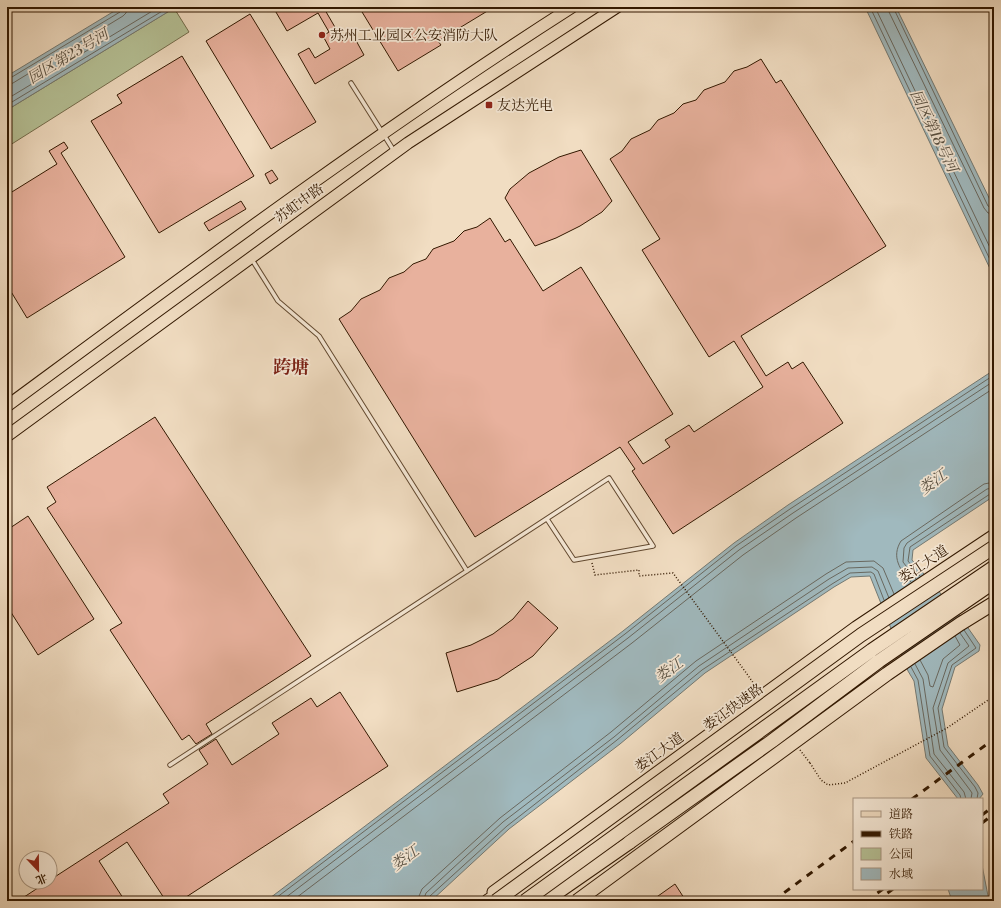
<svg xmlns="http://www.w3.org/2000/svg" width="1001" height="908" font-family="'Libre Bodoni','Noto Serif SC',serif">
<rect width="100%" height="100%" fill="#f1ddc2"/>
<filter id="stains"><feTurbulence type="fractalNoise" baseFrequency=".005" numOctaves="4"/><feColorMatrix values="0 0 0 0 .2 0 0 0 0 .09 0 0 0 0 .02 0 0 0 .5 -.17"/></filter>
<radialGradient id="worn" r=".72"><stop offset=".6" stop-color="#630" stop-opacity="0"/><stop offset="1" stop-color="#630" stop-opacity=".3"/></radialGradient>
<path fill="#b6c297" stroke="#746d4c" d="M 174,8 L 189,32 L 7,147 L 7,110 Z"/>
<path fill="#a0b9be" stroke="#747972" d="M 121,7 L 176,7 L 7,110 L 7,76 Z
M 865,7 L 896,7 L 994,208 L 994,277 Z
M 994,370 L 994,496 L 913,550 L 912,560 L 959,615 L 980,645 L 979,651 L 955,667 L 942,709 L 948,746 L 978,785 L 983,794 L 979,799 L 958,799 L 926,758 L 914,681 L 908,671 L 870,576 L 851,577 L 834,587 L 705,673 L 620,744 L 509,829 L 431,901 L 266,901 L 623,631 L 734,543 L 788,505 Z
M 982,865 L 989,901 L 952,901 L 948,889 L 982,889 Z"/>
<g fill="none" stroke-linecap="round" stroke-linejoin="round">
<path stroke="#69685f" stroke-width="1" d="M 870,7 L 994,268
M 875,7 L 994,256
M 888,7 L 889,12 L 984,208 L 988,213 L 994,214
M 893,7 L 988,206 L 994,209
M 7,80 L 120,12 L 122,7
M 7,85 L 13,83 L 123,16 L 126,13 L 128,7
M 7,99 L 159,7
M 7,105 L 169,7
M 920,576 L 908,561 L 910,547 L 990,494 L 994,493
M 916,579 L 903,562 L 904,548 L 907,543 L 987,489 L 994,488
M 911,582 C 900,570 891,557 901,541 L 984,484 L 994,482
M 964,630 L 976,648 L 952,665 L 938,708 L 944,747 L 975,787 L 978,793 L 977,799
M 960,633 L 969,646 L 948,663 L 933,708 L 940,750 L 970,790 L 972,793 L 971,799
M 920,660 L 928,675 L 930,686 L 933,687 L 943,659 L 960,645 L 955,636
M 915,664 L 923,679 L 934,754 L 964,792 L 966,799
M 911,667 L 918,680 L 930,756 L 960,795 L 961,799
M 272,901 L 625,634 L 736,546 L 790,509 L 994,375
M 281,901 L 628,638 L 739,550 L 793,513 L 994,381
M 292,901 L 632,643 L 743,555 L 796,518 L 994,388
M 417,901 L 422,889 L 500,818 L 611,732 L 696,661 L 826,574 L 846,562 L 874,561 L 883,568 L 894,594
M 423,901 L 426,893 L 503,822 L 614,737 L 699,666 L 829,579 L 848,568 L 872,567 L 878,571 L 889,598
M 429,901 L 430,896 L 507,826 L 617,740 L 702,670 L 832,584 L 850,573 L 871,572 L 874,574 L 884,600"/>
</g>
<path fill="#e8b19d" stroke="#321800" d="M 273,7 L 330,7 L 325,10 L 343,41 L 353,35 L 364,55 L 315,84 L 298,54 L 309,48 L 315,58 L 330,49 L 323,36 L 329,32 L 318,13 L 287,31 Z
M 359,7 L 494,7 L 438,41 L 441,45 L 398,71 Z
M 250,14 L 316,122 L 271,149 L 206,41 Z
M 182,56 L 254,176 L 159,233 L 91,121 L 122,103 L 117,95 Z
M 761,59 L 776,83 L 781,80 L 886,246 L 741,336 L 766,376 L 788,362 L 792,369 L 803,362 L 843,423 L 673,534 L 632,471 L 635,469 L 620,447 L 475,537 L 339,319 L 351,311 L 361,299 L 380,290 L 389,278 L 404,272 L 413,264 L 426,259 L 433,249 L 454,241 L 464,231 L 477,227 L 490,218 L 505,242 L 510,239 L 543,291 L 581,267 L 673,414 L 628,442 L 643,464 L 670,447 L 665,440 L 689,425 L 694,432 L 763,387 L 734,341 L 709,357 L 642,250 L 660,239 L 610,159 L 622,151 L 631,139 L 650,130 L 658,120 L 674,113 L 683,104 L 696,100 L 704,90 L 725,82 L 734,71 L 747,67 Z
M 64,142 L 68,148 L 61,153 L 125,257 L 27,318 L 7,285 L 7,195 L 57,164 L 49,151 Z
M 581,150 L 612,201 L 602,212 L 580,226 L 556,238 L 535,246 L 505,198 L 510,189 L 529,173 L 559,157 Z
M 272,170 L 278,179 L 270,184 L 265,174 Z
M 241,201 L 246,209 L 209,231 L 204,223 Z
M 155,417 L 311,656 L 206,724 L 212,734 L 196,744 L 189,735 L 182,740 L 110,630 L 122,623 L 47,508 L 56,502 L 47,487 Z
M 28,516 L 94,619 L 38,655 L 7,606 L 7,530 Z
M 528,601 L 558,628 L 533,656 L 498,679 L 457,692 L 446,653 L 471,645 L 493,634 L 513,619 Z
M 340,692 L 388,766 L 180,901 L 166,901 L 127,842 L 99,861 L 125,901 L 18,901 L 47,882 L 50,882 L 50,880 L 169,803 L 163,794 L 208,764 L 199,750 L 216,739 L 232,765 L 279,734 L 272,723 L 311,698 L 317,707 Z
M 675,884 L 686,901 L 651,901 Z"/>
<g fill="none" stroke-linecap="round" stroke-linejoin="round">
<g stroke="#624930" stroke-width="5.5">
<path id="lane" d="M 351,83 L 394,151
M 251,258 L 278,301 L 319,336 L 467,571
M 170,765 L 609,478 L 653,546 L 574,560 L 547,519"/>
</g>
<g stroke="#321800" stroke-width="13">
<path id="primary" d="M 7,406 C 193,269 378,131 572,7
M 7,436 L 408,143 L 617,7
M 795,714 L 863,666
M 639,828 L 741,753
M 493,892 L 856,627 L 994,535"/>
</g>
<g stroke="#321800" stroke-width="15">
<path id="highway" d="M 488,901 L 505,890
M 545,901 L 630,842"/>
</g>
<path stroke="#321800" stroke-width="1.5" stroke-dasharray="1 2" stroke-linecap="butt" d="M 592,563 L 595,575 L 639,570 L 639,576 L 673,573 L 747,674
M 810,763 L 821,780 L 828,785 L 845,783 L 947,728 L 994,696"/>
<use href="#lane" stroke="#f6e9d7" stroke-width="3.5"/>
<use href="#primary" stroke="#f1ddc2" stroke-width="11"/>
<use href="#highway" stroke="#f1ddc2" stroke-width="13"/>
<path stroke="#321800" stroke-width="3" stroke-dasharray="7 7" stroke-linecap="butt" d="M 912,799 L 994,739
M 982,815 L 994,806
M 982,823 L 994,814
M 773,901 L 854,841
M 866,901 L 883,889
M 876,901 L 893,889"/>
<g stroke="#321800" stroke-width="15" stroke-linecap="butt">
<path id="highway-bridge" d="M 630,842 L 772,741 L 879,661 L 994,582
M 496,901 L 861,635 L 994,547
M 525,901 L 872,650 L 994,567
M 577,901 L 887,674 L 960,624 L 994,603"/>
</g>
<path stroke="#321800" stroke-width="1.5" stroke-dasharray="1 2" stroke-linecap="butt" d="M 747,674 L 761,694
M 800,750 L 810,763"/>
<use href="#highway-bridge" stroke="#f1ddc2" stroke-width="13"/>
</g>
<g fill="#8f2418" stroke="#f6e9d7" stroke-width="1.5">
<circle cx="322" cy="35" r="4"/>
<rect x="485" y="101" width="8" height="8" rx="2"/>
</g>
<g text-anchor="middle" stroke-width="3.5" stroke-linejoin="round" paint-order="stroke">
<g font-size="14" fill="#321800" stroke="#f6e9d7" text-anchor="start">
<text x="330" y="40">苏州工业园区公安消防大队</text>
<text x="497" y="110">友达光电</text>
</g>
<g font-size="14" fill="#321800" stroke="#f6e9d7">
<text transform="translate(299 203) rotate(-36)" y="5">苏虹中路</text>
<text transform="translate(923 564) rotate(-34)" y="5">娄江大道</text>
<text transform="translate(733 707) rotate(-36)" y="5">娄江快速路</text>
<text transform="translate(659 752) rotate(-36)" y="5">娄江大道</text>
</g>
<g font-size="15" font-style="italic" fill="#585042" stroke="#f6e9d7">
<text transform="translate(68 56) rotate(-31)" y="5">园区第23号河</text>
<text transform="translate(934 131) rotate(64)" y="5">园区第18号河</text>
<text transform="translate(933 482) rotate(-35)" y="5">娄江</text>
<text transform="translate(669 670) rotate(-35)" y="5">娄江</text>
<text transform="translate(405 858) rotate(-35)" y="5">娄江</text>
</g>
<g font-size="18" font-weight="bold" fill="#7a1f14" stroke="#f6e9d7">
<text x="291" y="373">跨塘</text>
</g>
</g>
<rect width="1001" height="908" fill="none" stroke="#f1ddc2" stroke-width="24"/>
<rect x="8" y="8" width="985" height="892" fill="none" stroke="#321800" stroke-width="2"/>
<rect x="12" y="12" width="977" height="884" fill="none" stroke="#321800"/>
<rect x="853" y="798" width="130" height="92" fill="#f6e9d7" stroke="#a89581"/>
<rect x="861" y="811" width="20" height="6" fill="#f1ddc2" stroke="#a89581"/>
<text x="889" y="818" font-size="12" fill="#321800">道路</text>
<rect x="861" y="831" width="20" height="6" fill="#321800" stroke="#a89581"/>
<text x="889" y="838" font-size="12" fill="#321800">铁路</text>
<rect x="861" y="848" width="20" height="12" fill="#b6c297" stroke="#a89581"/>
<text x="889" y="858" font-size="12" fill="#321800">公园</text>
<rect x="861" y="868" width="20" height="12" fill="#a0b9be" stroke="#a89581"/>
<text x="889" y="878" font-size="12" fill="#321800">水域</text>
<g transform="translate(38 870) rotate(158)"><circle r="19" fill="#f6e9d7" stroke="#a89581"/>
<path d="M0-3L7 15L0 10L-7 15Z" fill="#8f2418"/>
<text y="-6" font-size="11" font-weight="bold" text-anchor="middle" fill="#321800">北</text>
</g>
<rect width="100%" height="100%" filter="url(#stains)"/>
<rect width="100%" height="100%" fill="url(#worn)"/>
</svg>
